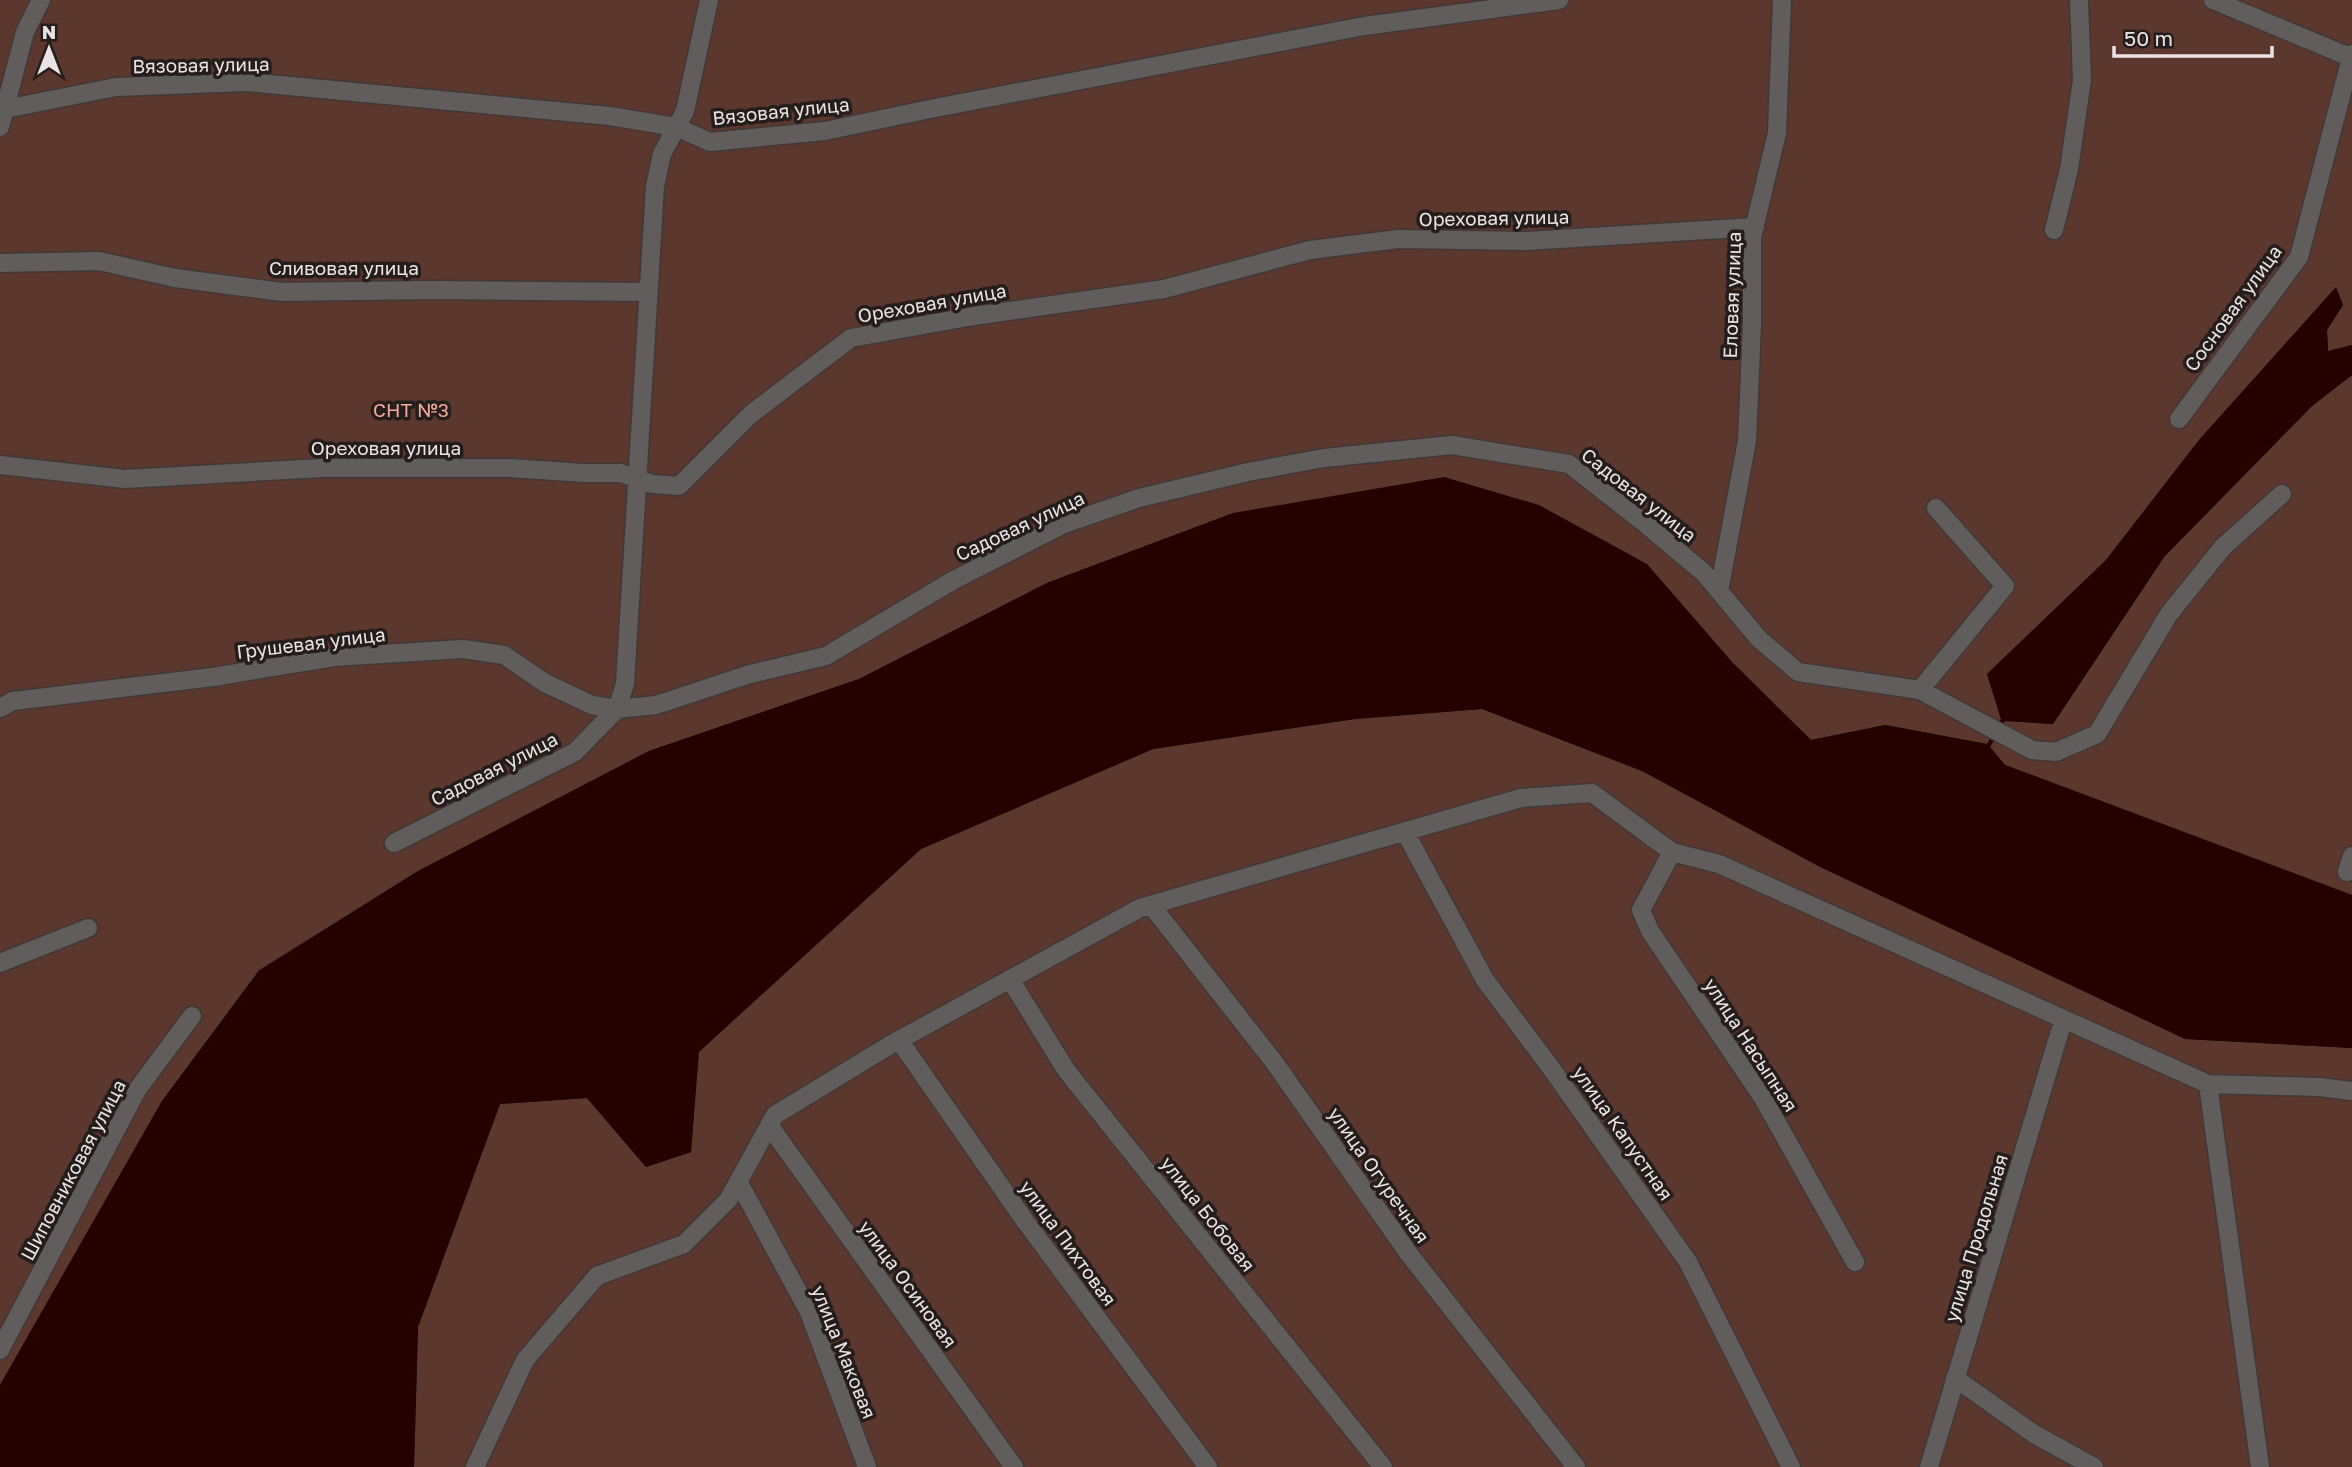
<svg xmlns="http://www.w3.org/2000/svg" width="2352" height="1467" font-family="'Golos Text',sans-serif">
<rect width="100%" height="100%" fill="#241d1c"/>
<path fill="#5c372e" d="M 0,0 L 2352,0 L 2352,345 L 2328,352 L 2327,330 L 2343,305 L 2336,288 L 2199,440 L 2106,560 L 1987,674 L 2001,719 L 1987,744 L 1885,725 L 1811,740 L 1733,663 L 1049,582 L 859,679 L 649,751 L 418,871 L 259,970 L 162,1101 L 0,1385 Z
M 2352,375 L 2352,895 L 2005,765 L 1990,747 L 2005,721 L 2053,724 L 2164,557 L 2312,406 Z
M 1482,709 L 1642,771 L 2185,1039 L 2352,1048 L 2352,1467 L 414,1467 L 418,1327 L 500,1104 L 587,1098 L 646,1167 L 691,1152 L 698,1052 L 921,849 L 1153,749 L 1355,719 Z"/>
<path fill="#250100" d="M 2336,287 L 2343,305 L 2327,330 L 2328,351 L 2352,345 L 2352,375 L 2312,406 L 2164,557 L 2053,724 L 2005,721 L 1990,747 L 2005,765 L 2352,895 L 2352,1048 L 2185,1039 L 1820,867 L 1642,771 L 1482,709 L 1355,719 L 1153,749 L 921,849 L 699,1052 L 691,1152 L 646,1167 L 587,1098 L 500,1104 L 418,1327 L 414,1467 L 0,1467 L 0,1385 L 162,1101 L 259,971 L 418,871 L 649,751 L 859,679 L 1049,582 L 1233,513 L 1444,477 L 1539,505 L 1647,564 L 1733,663 L 1811,740 L 1885,725 L 1987,744 L 2001,719 L 1987,674 L 2106,560 L 2199,440 Z"/>
<g fill="none" stroke-linecap="round" stroke-linejoin="round">
<g stroke="#403938" stroke-width="21">
<path id="street" d="M 2213,0 L 2352,58
M 5,109 L 116,87 L 247,82 L 610,116 L 676,127 L 710,142 L 825,131 L 930,109 L 1364,26 L 1559,0
M 0,127 L 25,32 L 41,0
M 2054,230 L 2069,169 L 2082,80 L 2079,0
M 0,263 L 99,261 L 175,278 L 282,292 L 433,290 L 648,292
M 2179,419 L 2299,257 L 2352,54
M 0,465 L 125,479 L 322,468 L 511,468 L 583,473 L 621,473 L 652,484 L 679,486 L 751,414 L 851,338 L 974,316 L 1164,289 L 1310,250 L 1398,239 L 1526,241 L 1755,227
M 1719,591 L 1747,441 L 1752,325 L 1752,237 L 1777,133 L 1782,0
M 1920,690 L 2005,586 L 1936,508
M 0,708 L 13,701 L 213,677 L 334,657 L 463,649 L 504,655 L 545,683 L 592,705 L 617,709 L 625,684 L 655,186 L 662,154 L 685,111 L 709,0
M 1405,832 L 1485,980 L 1551,1068 L 1688,1262 L 1791,1467
M 394,843 L 575,752 L 617,709 L 656,705 L 750,674 L 826,656 L 952,581 L 1064,524 L 1139,498 L 1248,472 L 1324,458 L 1452,445 L 1569,464 L 1647,525 L 1704,573 L 1759,639 L 1798,672 L 1920,690 L 2032,750 L 2056,752 L 2097,734 L 2169,614 L 2223,547 L 2282,494
M 1672,852 L 1641,910 L 1650,931 L 1763,1098 L 1855,1262
M 2347,872 L 2352,856
M 1151,905 L 1274,1062 L 1409,1254 L 1576,1467
M 0,963 L 88,928
M 1010,979 L 1066,1070 L 1383,1467
M 899,1040 L 1025,1221 L 1208,1467
M 2208,1084 L 2260,1467
M 769,1125 L 1014,1467
M 738,1181 L 809,1312 L 867,1467
M 0,1350 L 137,1090 L 192,1016
M 1955,1378 L 2034,1434 L 2094,1467
M 475,1467 L 525,1360 L 597,1276 L 684,1244 L 728,1200 L 775,1115 L 890,1045 L 1140,908 L 1521,798 L 1592,793 L 1672,852 L 1719,864 L 2208,1084 L 2319,1087 L 2352,1091
M 1929,1467 L 2063,1021"/>
</g>
<use href="#street" stroke="#615d5c" stroke-width="18"/>
</g>
<g text-anchor="middle" stroke-width="7" stroke-linejoin="round" paint-order="stroke">
<g font-size="19" fill="#e9e4e3" stroke="#241d1c">
<text transform="translate(201 65) rotate(-1)" y="7">Вязовая улица</text>
<text transform="translate(781 111) rotate(-6)" y="7">Вязовая улица</text>
<text transform="translate(1494 218) rotate(-1)" y="7">Ореховая улица</text>
<text x="344" y="275">Сливовая улица</text>
<text transform="translate(1732 295) rotate(-88)" y="7">Еловая улица</text>
<text transform="translate(932 303) rotate(-10)" y="7">Ореховая улица</text>
<text transform="translate(2233 308) rotate(-54)" y="7">Сосновая улица</text>
<text x="386" y="455">Ореховая улица</text>
<text transform="translate(1639 495) rotate(38)" y="7">Садовая улица</text>
<text transform="translate(1020 526) rotate(-25)" y="7">Садовая улица</text>
<text transform="translate(311 643) rotate(-7)" y="7">Грушевая улица</text>
<text transform="translate(494 769) rotate(-27)" y="7">Садовая улица</text>
<text transform="translate(1751 1045) rotate(57)" y="7">улица Насыпная</text>
<text transform="translate(1623 1133) rotate(55)" y="7">улица Капустная</text>
<text transform="translate(73 1170) rotate(-62)" y="7">Шиповниковая улица</text>
<text transform="translate(1379 1175) rotate(55)" y="7">улица Огуречная</text>
<text transform="translate(1208 1214) rotate(52)" y="7">улица Бобовая</text>
<text transform="translate(1976 1238) rotate(-73)" y="7">улица Продольная</text>
<text transform="translate(1068 1243) rotate(54)" y="7">улица Пихтовая</text>
<text transform="translate(908 1284) rotate(54)" y="7">улица Осиновая</text>
<text transform="translate(844 1352) rotate(68)" y="7">улица Маковая</text>
</g>
<g font-size="19" fill="#f5ab99" stroke="#241d1c">
<text x="411" y="417">СНТ №3</text>
</g>
</g>
<g transform="translate(49 49)" stroke="#241d1c" stroke-width="5" paint-order="stroke">
<path d="M0-5L12 26L0 18L-12 26Z" fill="#e9e4e3"/>
<text y="-10" font-size="19" font-weight="bold" text-anchor="middle" fill="#e9e4e3">N</text>
</g>
<path d="M2114 46v10h158v-10" fill="none" stroke="#e9e4e3" stroke-width="3.5"/>
<text x="2124" y="46" font-size="21" fill="#e9e4e3" stroke="#241d1c" stroke-width="5" paint-order="stroke">50 m</text>
</svg>
